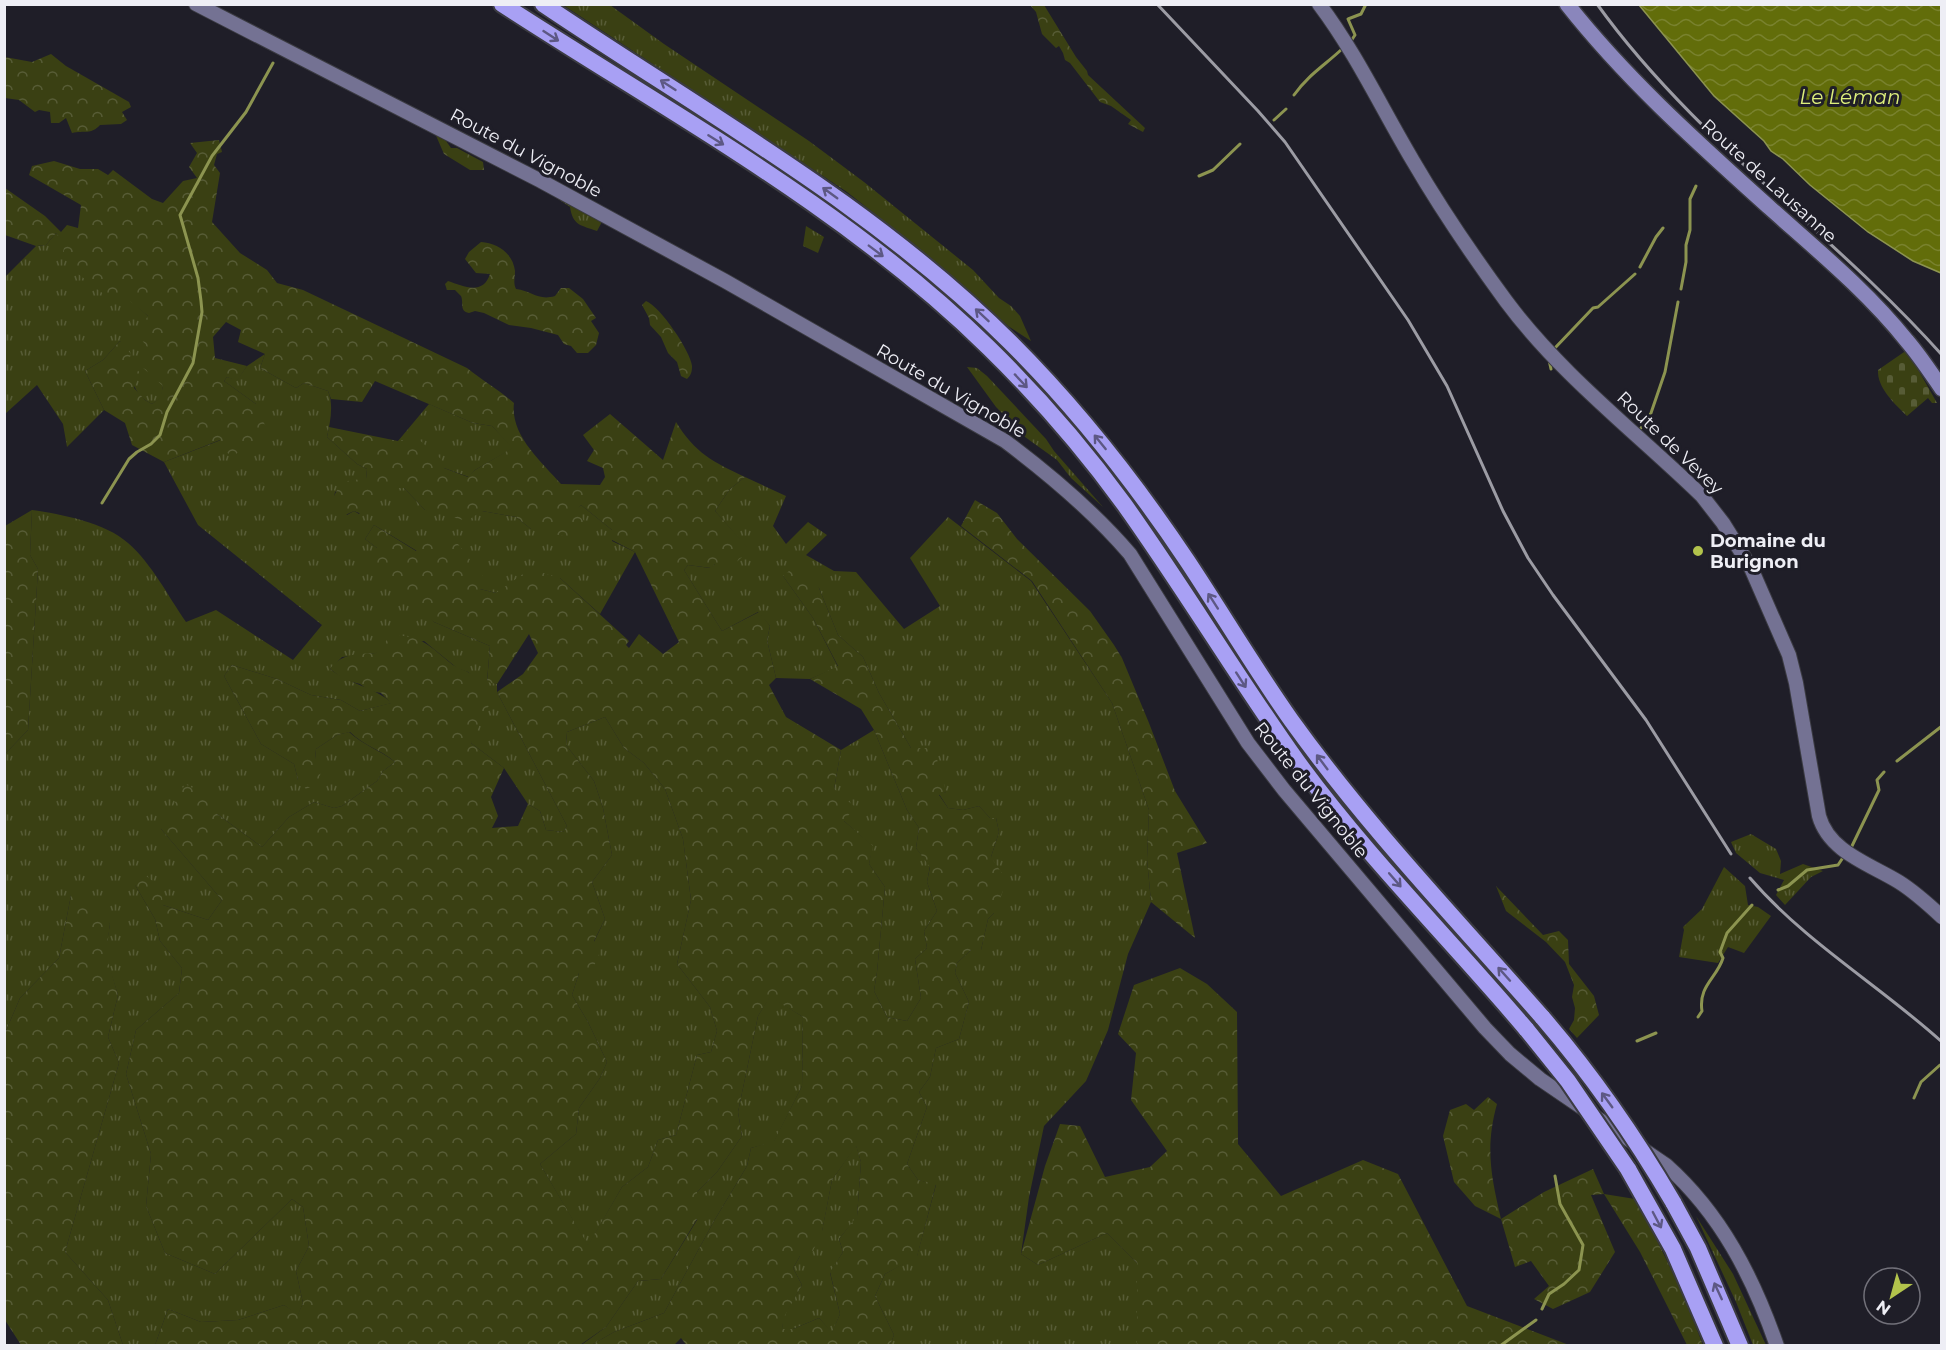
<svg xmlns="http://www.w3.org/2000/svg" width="1946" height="1350" font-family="Montserrat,sans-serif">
<defs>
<pattern id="grass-tufts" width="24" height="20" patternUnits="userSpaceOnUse" patternTransform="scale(1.5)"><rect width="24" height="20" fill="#3a4013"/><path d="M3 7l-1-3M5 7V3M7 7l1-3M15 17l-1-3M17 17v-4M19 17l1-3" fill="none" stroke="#575c36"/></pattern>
<pattern id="forest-crowns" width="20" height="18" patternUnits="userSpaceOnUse" patternTransform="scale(1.5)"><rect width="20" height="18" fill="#3a4013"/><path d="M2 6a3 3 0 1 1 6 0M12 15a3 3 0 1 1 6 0" fill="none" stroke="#575c36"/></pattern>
<pattern id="cemetery-stones" width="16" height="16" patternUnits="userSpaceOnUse" patternTransform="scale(1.5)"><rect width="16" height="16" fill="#3a4013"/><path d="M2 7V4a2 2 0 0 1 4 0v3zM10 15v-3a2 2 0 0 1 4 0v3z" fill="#575c36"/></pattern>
<pattern id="water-waves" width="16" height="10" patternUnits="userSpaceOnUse" patternTransform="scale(1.5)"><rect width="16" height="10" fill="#626d0a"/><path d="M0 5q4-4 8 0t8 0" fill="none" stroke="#79822e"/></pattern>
</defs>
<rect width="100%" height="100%" fill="#1f1e28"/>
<path fill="url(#grass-tufts)" d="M 563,5 L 610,5 L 664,44 L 809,141 L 864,182 L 973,270 L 999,298 L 1011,306 L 1020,316 L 1031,341 L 1008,326 L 927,255 L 847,192 Z
M 546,191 L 603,220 L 597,231 C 581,225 573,226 570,207 Z
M 806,226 L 824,237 L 818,253 L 803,246 Z
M 56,233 L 148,316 L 149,350 L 163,386 L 161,398 L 152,404 C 129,392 135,379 128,359 C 126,353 123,347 120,341 L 103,360 L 85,371 L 104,410 L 67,447 L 63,424 L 37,385 L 5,414 L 5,277 L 36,246 L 46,245 Z
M 265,354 L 260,368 L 296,388 L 304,383 L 328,391 C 334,405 330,423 327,437 L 357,464 L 367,469 L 366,480 L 354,480 L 335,492 L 334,497 L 347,515 L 354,511 L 359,514 L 379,488 L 404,488 L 425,510 L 482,511 L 516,517 L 531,529 L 577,509 L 581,505 L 612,530 L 612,541 L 635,552 L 600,614 L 560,578 L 496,593 L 480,589 L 374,525 L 365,539 L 377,548 L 434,622 L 490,646 L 487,681 L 497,684 L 497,692 L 567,826 L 563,832 L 546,830 L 540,811 L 528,804 L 504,768 L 471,743 L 478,681 L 468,672 L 457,668 L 424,641 L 376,653 L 342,657 L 330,669 C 349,684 374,687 392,703 L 360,711 L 341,700 L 311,695 L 277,679 L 232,665 L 224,676 L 261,744 L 294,764 L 298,780 L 315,759 L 316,749 L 337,735 L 349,732 C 363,745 380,750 395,762 L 383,771 L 377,781 L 342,806 L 334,808 L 314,802 L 289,817 L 262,847 L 217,814 L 161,829 L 222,900 L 208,920 L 163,905 L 135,885 L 155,919 L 160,941 L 182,968 L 179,993 L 136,1030 L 126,1074 L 151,1154 L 146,1206 L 165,1253 L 215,1274 L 292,1199 L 303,1207 L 309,1246 L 296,1271 L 303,1303 L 298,1315 L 284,1305 L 238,1320 L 201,1322 L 168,1309 L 155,1345 L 123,1345 L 108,1300 L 65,1252 L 119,1063 L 108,1037 L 118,995 L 105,954 L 110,924 L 71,895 L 59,958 L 20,998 L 5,1033 L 5,754 L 28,730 L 38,569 L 30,555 L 32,510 C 61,514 106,523 128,543 C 152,564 168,596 186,622 L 216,610 L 293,660 L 322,625 L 198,525 L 164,462 L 221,440 L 256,404 L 224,381 L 227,377 L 237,380 L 247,366 Z
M 967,367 L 977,368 L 987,376 L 1046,439 L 1054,451 L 1103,507 L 1071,478 L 1057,460 L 1011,427 L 1004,415 L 996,407 Z
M 429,404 L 473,423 L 492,426 L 513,448 L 475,470 L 469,477 L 444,468 L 398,441 Z
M 745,477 L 786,496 L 773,526 L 786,544 L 808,522 L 827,535 L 806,555 L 834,571 L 856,572 L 904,629 L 940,606 L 910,558 L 948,517 L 1031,581 L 1112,703 L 1149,810 L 1147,859 L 1151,902 L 1128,954 L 1108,1030 L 1086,1081 L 1044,1126 L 1029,1197 L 1021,1254 L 1038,1265 L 1107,1233 L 1137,1263 L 1137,1345 L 890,1345 L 894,1335 L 875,1296 L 885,1274 L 917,1256 L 936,1185 L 918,1180 L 907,1164 L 927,1107 L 919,1092 L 930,1077 L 936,1048 L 959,1039 L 969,1002 L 955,973 L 957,963 L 971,950 L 981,950 L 988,919 L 994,913 L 991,857 L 999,832 L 996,818 L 990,818 L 979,806 L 963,810 L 948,808 L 939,794 L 946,792 L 911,748 L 879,693 L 863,657 L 838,635 L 819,588 L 783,576 L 813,618 L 838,667 L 810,679 L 776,678 L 767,640 L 770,626 L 758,612 L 722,631 L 684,570 L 688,565 L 710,568 L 715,564 L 749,550 L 715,511 L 730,489 Z
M 605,717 L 624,748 L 644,763 L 665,789 L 683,839 L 691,900 L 677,964 L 710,1007 L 717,1031 L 711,1052 L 697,1055 L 676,1135 L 658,1140 L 648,1167 L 622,1187 L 588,1246 L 540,1164 L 576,1134 L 579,1108 L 600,1078 L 607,1062 L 588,1022 L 572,995 L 579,973 L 605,919 L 592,882 L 612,855 L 603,808 L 594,781 L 566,745 L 567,732 Z
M 874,730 L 907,810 L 919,828 L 916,848 L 930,866 L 927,882 L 937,911 L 924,931 L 927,948 L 915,959 L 921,998 L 907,1021 L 887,1017 L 874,991 L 877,972 L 885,887 L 869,864 L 872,846 L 844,821 L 834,789 L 841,750 Z
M 1751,834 L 1776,849 L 1781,861 L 1780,874 L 1803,864 L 1823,871 L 1811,877 L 1785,905 L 1776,895 L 1784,880 L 1760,873 L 1736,853 L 1731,842 Z
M 1724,867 L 1745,886 L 1748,905 L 1758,907 L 1771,916 L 1744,953 L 1728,947 L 1718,963 L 1679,957 L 1684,930 L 1683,927 L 1702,909 Z
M 770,996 L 803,1017 L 802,1086 L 774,1142 L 751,1148 L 747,1166 L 714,1221 L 664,1313 L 614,1332 L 593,1344 L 593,1345 L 580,1346 L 606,1327 L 638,1281 L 661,1279 L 697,1220 L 697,1192 L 717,1172 L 742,1136 L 738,1112 L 758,1016 Z
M 856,1145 L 861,1162 L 857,1217 L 839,1239 L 843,1252 L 830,1273 L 840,1314 L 832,1333 L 819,1318 L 793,1329 L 782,1329 L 783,1317 L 802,1285 L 793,1268 L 800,1256 L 822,1231 L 832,1180 Z
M 1696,1216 L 1733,1274 L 1766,1345 L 1753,1345 L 1736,1302 Z"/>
<path fill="url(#forest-crowns)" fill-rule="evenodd" d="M 1030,5 L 1044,5 L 1076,57 L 1087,71 L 1088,75 L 1145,128 L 1143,132 L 1128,124 L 1131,120 L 1111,106 L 1100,102 L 1070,63 L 1065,60 L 1063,53 L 1059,46 L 1056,48 L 1042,34 L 1036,12 Z
M 51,54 L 66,66 L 129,102 L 131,107 L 122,112 L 127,120 L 121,124 L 100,125 C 91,135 84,130 72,133 L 66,118 L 59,123 L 51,123 L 50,112 L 39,110 L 35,112 L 19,100 L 5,98 L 5,57 L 32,62 Z
M 434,131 L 444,138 L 451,148 L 457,148 L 483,162 L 484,170 L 470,170 L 444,154 Z
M 219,140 L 222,152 L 217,154 L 214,165 L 220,173 L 212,222 L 240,253 L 267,270 L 277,283 L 303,290 L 467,368 C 483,381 499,390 514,403 C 510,435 541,461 561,484 L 600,485 L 605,477 L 603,468 L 587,461 L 594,450 L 583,435 L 610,414 L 663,460 L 676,422 C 695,453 713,462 745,477 L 730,489 L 715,511 L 750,550 L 732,566 L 723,568 L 715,564 L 711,568 L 688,565 L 684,570 L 722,631 L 759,612 L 770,626 L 767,640 L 776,678 L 769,685 L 786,717 L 841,750 L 834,789 L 855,807 L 844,821 L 873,846 L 869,864 L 885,887 L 877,972 L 874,991 L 887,1017 L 907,1021 L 921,998 L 915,959 L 927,948 L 924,931 L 937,911 L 927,882 L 930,867 L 916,848 L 919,828 L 907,810 L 874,730 L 861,709 L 810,679 L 838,666 L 813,618 L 783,576 L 795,566 L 819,588 L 838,635 L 863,657 L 879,693 L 911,748 L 934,748 L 946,792 L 939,795 L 948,808 L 963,810 L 979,806 L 990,818 L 996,818 L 999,832 L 991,857 L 1007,881 L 994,913 L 988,919 L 981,950 L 971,950 L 957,963 L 955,973 L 969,1002 L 959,1039 L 936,1048 L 930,1077 L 919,1092 L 927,1107 L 907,1164 L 918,1180 L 936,1184 L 917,1257 L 885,1274 L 875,1296 L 894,1335 L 890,1345 L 687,1346 L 681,1338 L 674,1345 L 593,1345 L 593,1344 L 614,1332 L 664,1313 L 714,1221 L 747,1166 L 751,1148 L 774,1141 L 802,1086 L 803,1017 L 770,997 L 758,1016 L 738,1112 L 742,1136 L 717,1172 L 697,1192 L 697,1219 L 661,1279 L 638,1281 L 606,1327 L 580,1345 L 155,1345 L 168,1309 L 201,1322 L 238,1320 L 284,1305 L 298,1314 L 303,1303 L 296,1271 L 309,1246 L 303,1207 L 292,1199 L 215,1274 L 165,1253 L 146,1206 L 151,1154 L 126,1074 L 136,1030 L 179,993 L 182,968 L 160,941 L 155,919 L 135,885 L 145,875 L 161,888 L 163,905 L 208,920 L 222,900 L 161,829 L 185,784 L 212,798 L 217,814 L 262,847 L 289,817 L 314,802 L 334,808 L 342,806 L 377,781 L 383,771 L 395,762 C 380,749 364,746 350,732 L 337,735 L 316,749 L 315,759 L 322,769 L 317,784 L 306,789 L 298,780 L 294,764 L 261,744 L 224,676 L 232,665 L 277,679 L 311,695 L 341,700 L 360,711 L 391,703 L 381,693 L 370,691 L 360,684 L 345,680 L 330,669 C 341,653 358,654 376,653 L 391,635 C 424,636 429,646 453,665 C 458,668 462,669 466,671 C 478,677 485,689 492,699 L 471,743 L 504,768 L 491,797 L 498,816 L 492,828 L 518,826 L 528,804 L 540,811 L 546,830 L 563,832 L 567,826 L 497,692 L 523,674 L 538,653 L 529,634 L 497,684 L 487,682 L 490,646 L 434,622 L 371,563 L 377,548 L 365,539 L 374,525 L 416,551 L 423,542 L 458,544 L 484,578 L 480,589 L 496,593 L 530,569 L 560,578 L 629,641 L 626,645 L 629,648 L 639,634 L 663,654 L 679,642 L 635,552 L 612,540 L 612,530 L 581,505 L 577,510 L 589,529 L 577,539 L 531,529 L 516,517 L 482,511 L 467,521 L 425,510 L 404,488 L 379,488 L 381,498 L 376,499 L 369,512 L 364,515 L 354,511 L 341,517 L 330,505 C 340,483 340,480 366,479 L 367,469 L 357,464 L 327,437 L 329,427 L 398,441 L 416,437 L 441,459 L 444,468 L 468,477 L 475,470 L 512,448 L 492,426 L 473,423 L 375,381 L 362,402 L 331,399 L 328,391 L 304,383 L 296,388 L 260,368 L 265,354 L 238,342 L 241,330 L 226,322 L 213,337 L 215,358 L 247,366 L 237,381 L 227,377 L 224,381 L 256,404 L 273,444 L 257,439 L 233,456 L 218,448 L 220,440 L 164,462 L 132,445 L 125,423 L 104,410 L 85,371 L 103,360 L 120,341 L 131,354 L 129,360 L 140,373 L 134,388 L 145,400 L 152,404 L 160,398 L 163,386 L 141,366 L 149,350 L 137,333 L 148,316 L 125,297 L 115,303 L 72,269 L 63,252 L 65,243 L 56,233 L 46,245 L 36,246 L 5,235 L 5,188 L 45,216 L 61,232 L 67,225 L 78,228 L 81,205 L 29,175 L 32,166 L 54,161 L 80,169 L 98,169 L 108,175 L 113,170 L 152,199 L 163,203 L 183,181 L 197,178 L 189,167 L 197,153 L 190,143 ZM 605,717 L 624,748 L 644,763 L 665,789 L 683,839 L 691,900 L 677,964 L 710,1007 L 717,1031 L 711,1052 L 697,1055 L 676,1135 L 658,1140 L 648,1167 L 622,1187 L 588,1245 L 540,1164 L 576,1134 L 579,1108 L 600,1078 L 607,1062 L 588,1022 L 572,995 L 579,973 L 591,973 L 600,952 L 594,941 L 605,919 L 592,882 L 612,855 L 603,808 L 594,781 L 566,745 L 567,732 ZM 856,1146 L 861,1162 L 857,1216 L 839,1239 L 843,1252 L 830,1272 L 840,1314 L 832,1332 L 819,1318 L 793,1329 L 782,1329 L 784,1317 L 802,1285 L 793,1268 L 800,1256 L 810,1257 L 822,1232 L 832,1180 Z
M 481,242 C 497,243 513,253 515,271 C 515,278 513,283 516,289 C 532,291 538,301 555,296 L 561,288 L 569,288 L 583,299 L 596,318 L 591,321 L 599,333 L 596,345 L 588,353 L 577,353 L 571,346 L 564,344 L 558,335 L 531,328 L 509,325 L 484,313 L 475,311 L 469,313 C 459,311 464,303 461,296 L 455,290 L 447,290 L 445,284 L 448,281 C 463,286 483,296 490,274 L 476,273 L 465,259 L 469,252 Z
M 646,301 C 660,306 691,352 692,366 C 692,372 691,375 687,379 L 681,376 L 677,362 L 668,353 L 661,337 L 650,325 L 649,318 L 642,305 Z
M 975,500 L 997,513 L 1017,539 L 1090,611 L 1114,645 L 1122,658 L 1149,723 L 1175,791 L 1207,843 L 1177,853 L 1195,938 L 1151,902 L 1147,859 L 1149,810 L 1112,703 L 1032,581 L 961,526 Z
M 32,510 L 30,555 L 38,569 L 28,730 L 5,754 L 5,526 Z
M 1496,886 L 1543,935 L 1559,931 L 1568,940 L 1569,964 L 1594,996 L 1599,1015 L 1577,1038 L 1569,1029 L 1574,1020 L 1575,1008 L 1572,997 L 1574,985 L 1565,962 L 1546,942 L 1506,911 Z
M 84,892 L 110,924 L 106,954 L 118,995 L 108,1037 L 119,1063 L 65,1252 L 108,1300 L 123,1345 L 21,1345 L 5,1320 L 5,1033 L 20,998 L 59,958 L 71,895 Z
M 1180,968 L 1207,984 L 1237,1012 L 1238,1144 L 1281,1196 L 1363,1160 L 1398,1174 L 1467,1306 L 1569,1345 L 1137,1345 L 1137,1263 L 1107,1233 L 1038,1265 L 1021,1254 L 1045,1166 L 1060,1124 L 1080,1126 L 1105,1177 L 1150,1167 L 1167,1151 L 1131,1100 L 1136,1053 L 1118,1034 L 1134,985 Z
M 1488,1097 L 1497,1104 C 1485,1147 1491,1176 1501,1219 L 1544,1192 L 1593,1169 L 1604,1194 L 1635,1199 C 1662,1247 1684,1295 1703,1345 L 1687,1345 L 1640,1252 L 1604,1194 L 1591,1195 L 1615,1252 L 1590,1292 L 1553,1309 L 1534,1299 L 1549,1286 L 1531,1261 L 1515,1267 L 1501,1219 L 1475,1206 L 1454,1182 L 1443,1136 L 1450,1110 L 1466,1104 L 1474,1110 Z"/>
<path fill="url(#cemetery-stones)" d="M 1907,350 L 1937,403 L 1932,403 L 1928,398 L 1907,416 C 1895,404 1877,388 1878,370 Z"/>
<path fill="url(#water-waves)" stroke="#8c9450" stroke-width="1.5" d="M 1639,5 L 1941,5 L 1941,273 L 1913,261 L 1868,232 L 1810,185 L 1783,159 L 1771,151 L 1764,141 L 1714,96 Z"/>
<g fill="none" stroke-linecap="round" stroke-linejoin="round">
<path stroke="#8c9450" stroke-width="3" d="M 1351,41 L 1355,35 L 1348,19 L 1361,14 L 1366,4
M 1294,95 C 1308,75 1325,65 1342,49
M 1274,120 L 1286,109
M 1199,176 L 1213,170 L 1240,144
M 1640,267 L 1656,237 L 1663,228
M 1681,289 L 1686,262 L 1686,245 L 1690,230 L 1690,199 L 1696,186
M 1554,349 L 1593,308 L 1598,307 L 1635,274
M 1549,360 L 1551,369
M 1641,428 L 1651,413 L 1665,372 L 1678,302
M 102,503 L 129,459 L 137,452 L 151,444 L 160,435 L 167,412 L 193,363 L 202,312 L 201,301 L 198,278 L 180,215 L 212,156 L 246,112 L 273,63
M 1897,761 L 1942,726
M 1851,848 L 1879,790 L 1877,780 L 1884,772
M 1778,890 L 1788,886 L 1807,870 L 1838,865 L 1844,856
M 1698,1017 L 1702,1011 C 1698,986 1717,978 1723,958 L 1720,952 L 1727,933 L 1752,905
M 1637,1041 L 1656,1033
M 1914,1098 L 1921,1082 L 1940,1065
M 1542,1309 L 1549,1294 L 1564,1284 L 1579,1270 L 1583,1245 L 1560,1204 L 1555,1176
M 1500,1346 L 1536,1320"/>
<g stroke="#3b3b42" stroke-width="16">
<path id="secondary" d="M 196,4 L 541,181 L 725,281 L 1005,441 C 1049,474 1094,512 1130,554 L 1248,743 L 1284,790 L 1485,1028 L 1510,1054 L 1540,1079 L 1666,1165 C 1721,1214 1753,1277 1777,1346
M 1319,4 C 1356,53 1382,109 1413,161 C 1441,209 1473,256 1506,301 C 1561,375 1636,432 1702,496 L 1723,523 L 1751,568 L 1789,655 L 1796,683 L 1819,816 C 1829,852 1870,864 1899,882 C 1915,892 1928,904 1942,917"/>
</g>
<g stroke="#3b3b42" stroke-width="18">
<path id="primary" d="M 1567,4 C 1627,80 1698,143 1770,208 C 1817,250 1867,291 1907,341 C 1920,356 1931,373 1942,389"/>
</g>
<g stroke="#3b3b42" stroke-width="20">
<path id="highway" d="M 502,4 C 668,112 847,208 989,348 C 1038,396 1084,449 1124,504 C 1184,588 1237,677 1297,761 C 1367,857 1451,940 1527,1030
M 543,4 C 703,112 874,206 1011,343 C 1078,410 1136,484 1188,562 C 1223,615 1255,669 1291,720 C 1367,826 1457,920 1543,1018
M 1628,1169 L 1673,1249 L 1715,1346
M 1673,1202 L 1698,1248 L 1740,1346"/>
</g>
<use href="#secondary" stroke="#747293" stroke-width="14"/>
<use href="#primary" stroke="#8a86bc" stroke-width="15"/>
<use href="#highway" stroke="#a8a0f4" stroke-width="16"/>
<path stroke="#9c9ca4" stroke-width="3" d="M 1157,4 L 1258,111 L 1285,142 L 1408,320 L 1447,386 L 1503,511 L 1528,558 L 1553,595 L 1646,720 L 1731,854
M 1597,4 C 1694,139 1832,232 1942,355
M 1750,878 C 1806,943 1879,985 1942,1042"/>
<g stroke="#3b3b42" stroke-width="20" stroke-linecap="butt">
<path id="highway-bridge" d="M 1543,1018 C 1592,1075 1635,1137 1673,1202
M 1527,1030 L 1568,1081 L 1628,1169"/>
</g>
<use href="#highway-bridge" stroke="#a8a0f4" stroke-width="16"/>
</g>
<defs><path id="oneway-shaft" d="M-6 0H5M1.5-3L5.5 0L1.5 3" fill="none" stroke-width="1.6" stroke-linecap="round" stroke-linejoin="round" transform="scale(1.5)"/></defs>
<g stroke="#5d5884">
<use href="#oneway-shaft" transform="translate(551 36) rotate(33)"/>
<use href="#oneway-shaft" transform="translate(668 85) rotate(-147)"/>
<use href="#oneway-shaft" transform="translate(716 140) rotate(32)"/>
<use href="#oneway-shaft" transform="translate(830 193) rotate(-144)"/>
<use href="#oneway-shaft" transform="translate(876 251) rotate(37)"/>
<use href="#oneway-shaft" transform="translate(982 315) rotate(-137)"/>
<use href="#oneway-shaft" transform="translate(1021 381) rotate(47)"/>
<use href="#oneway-shaft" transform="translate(1100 442) rotate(-129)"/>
<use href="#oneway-shaft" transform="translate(1213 601) rotate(-123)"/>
<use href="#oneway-shaft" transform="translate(1241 680) rotate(57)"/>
<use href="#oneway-shaft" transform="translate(1322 762) rotate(-127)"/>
<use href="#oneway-shaft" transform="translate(1395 880) rotate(49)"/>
<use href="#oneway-shaft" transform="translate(1504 974) rotate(-132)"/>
<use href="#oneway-shaft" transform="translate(1607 1100) rotate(-126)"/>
<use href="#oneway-shaft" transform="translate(1657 1220) rotate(62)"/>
<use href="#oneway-shaft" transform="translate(1718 1291) rotate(-115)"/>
</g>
<circle fill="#b2c34c" stroke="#1f1e28" stroke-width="2" cx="1698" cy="551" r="6"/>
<g text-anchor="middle" stroke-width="6" stroke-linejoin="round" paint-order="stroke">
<g font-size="18" fill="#eeeef5" stroke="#1f1e28">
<text transform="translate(526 153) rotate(28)" y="6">Route du Vignoble</text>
<text transform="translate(1769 181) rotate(42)" y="6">Route de Lausanne</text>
<text transform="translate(951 391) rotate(30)" y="6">Route du Vignoble</text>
<text transform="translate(1670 443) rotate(44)" y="6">Route de Vevey</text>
<text transform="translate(1311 790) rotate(51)" y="6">Route du Vignoble</text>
</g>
<g font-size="18" font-weight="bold" fill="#eeeef5" stroke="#1f1e28" text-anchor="start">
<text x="1710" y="547">Domaine du<tspan x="1710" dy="21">Burignon</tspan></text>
</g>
<g font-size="20" font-style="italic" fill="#def07c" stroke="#1f1e28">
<text x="1850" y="104">Le Léman</text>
</g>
</g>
<rect width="1946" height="1350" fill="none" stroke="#eeeef5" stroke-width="12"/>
<g transform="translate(1892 1296) rotate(216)"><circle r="28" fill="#1f1e28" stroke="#72717a" stroke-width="1.5"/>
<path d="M0-4.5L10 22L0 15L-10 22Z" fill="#b2c34c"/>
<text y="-9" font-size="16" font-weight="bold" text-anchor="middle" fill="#eeeef5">N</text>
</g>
</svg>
